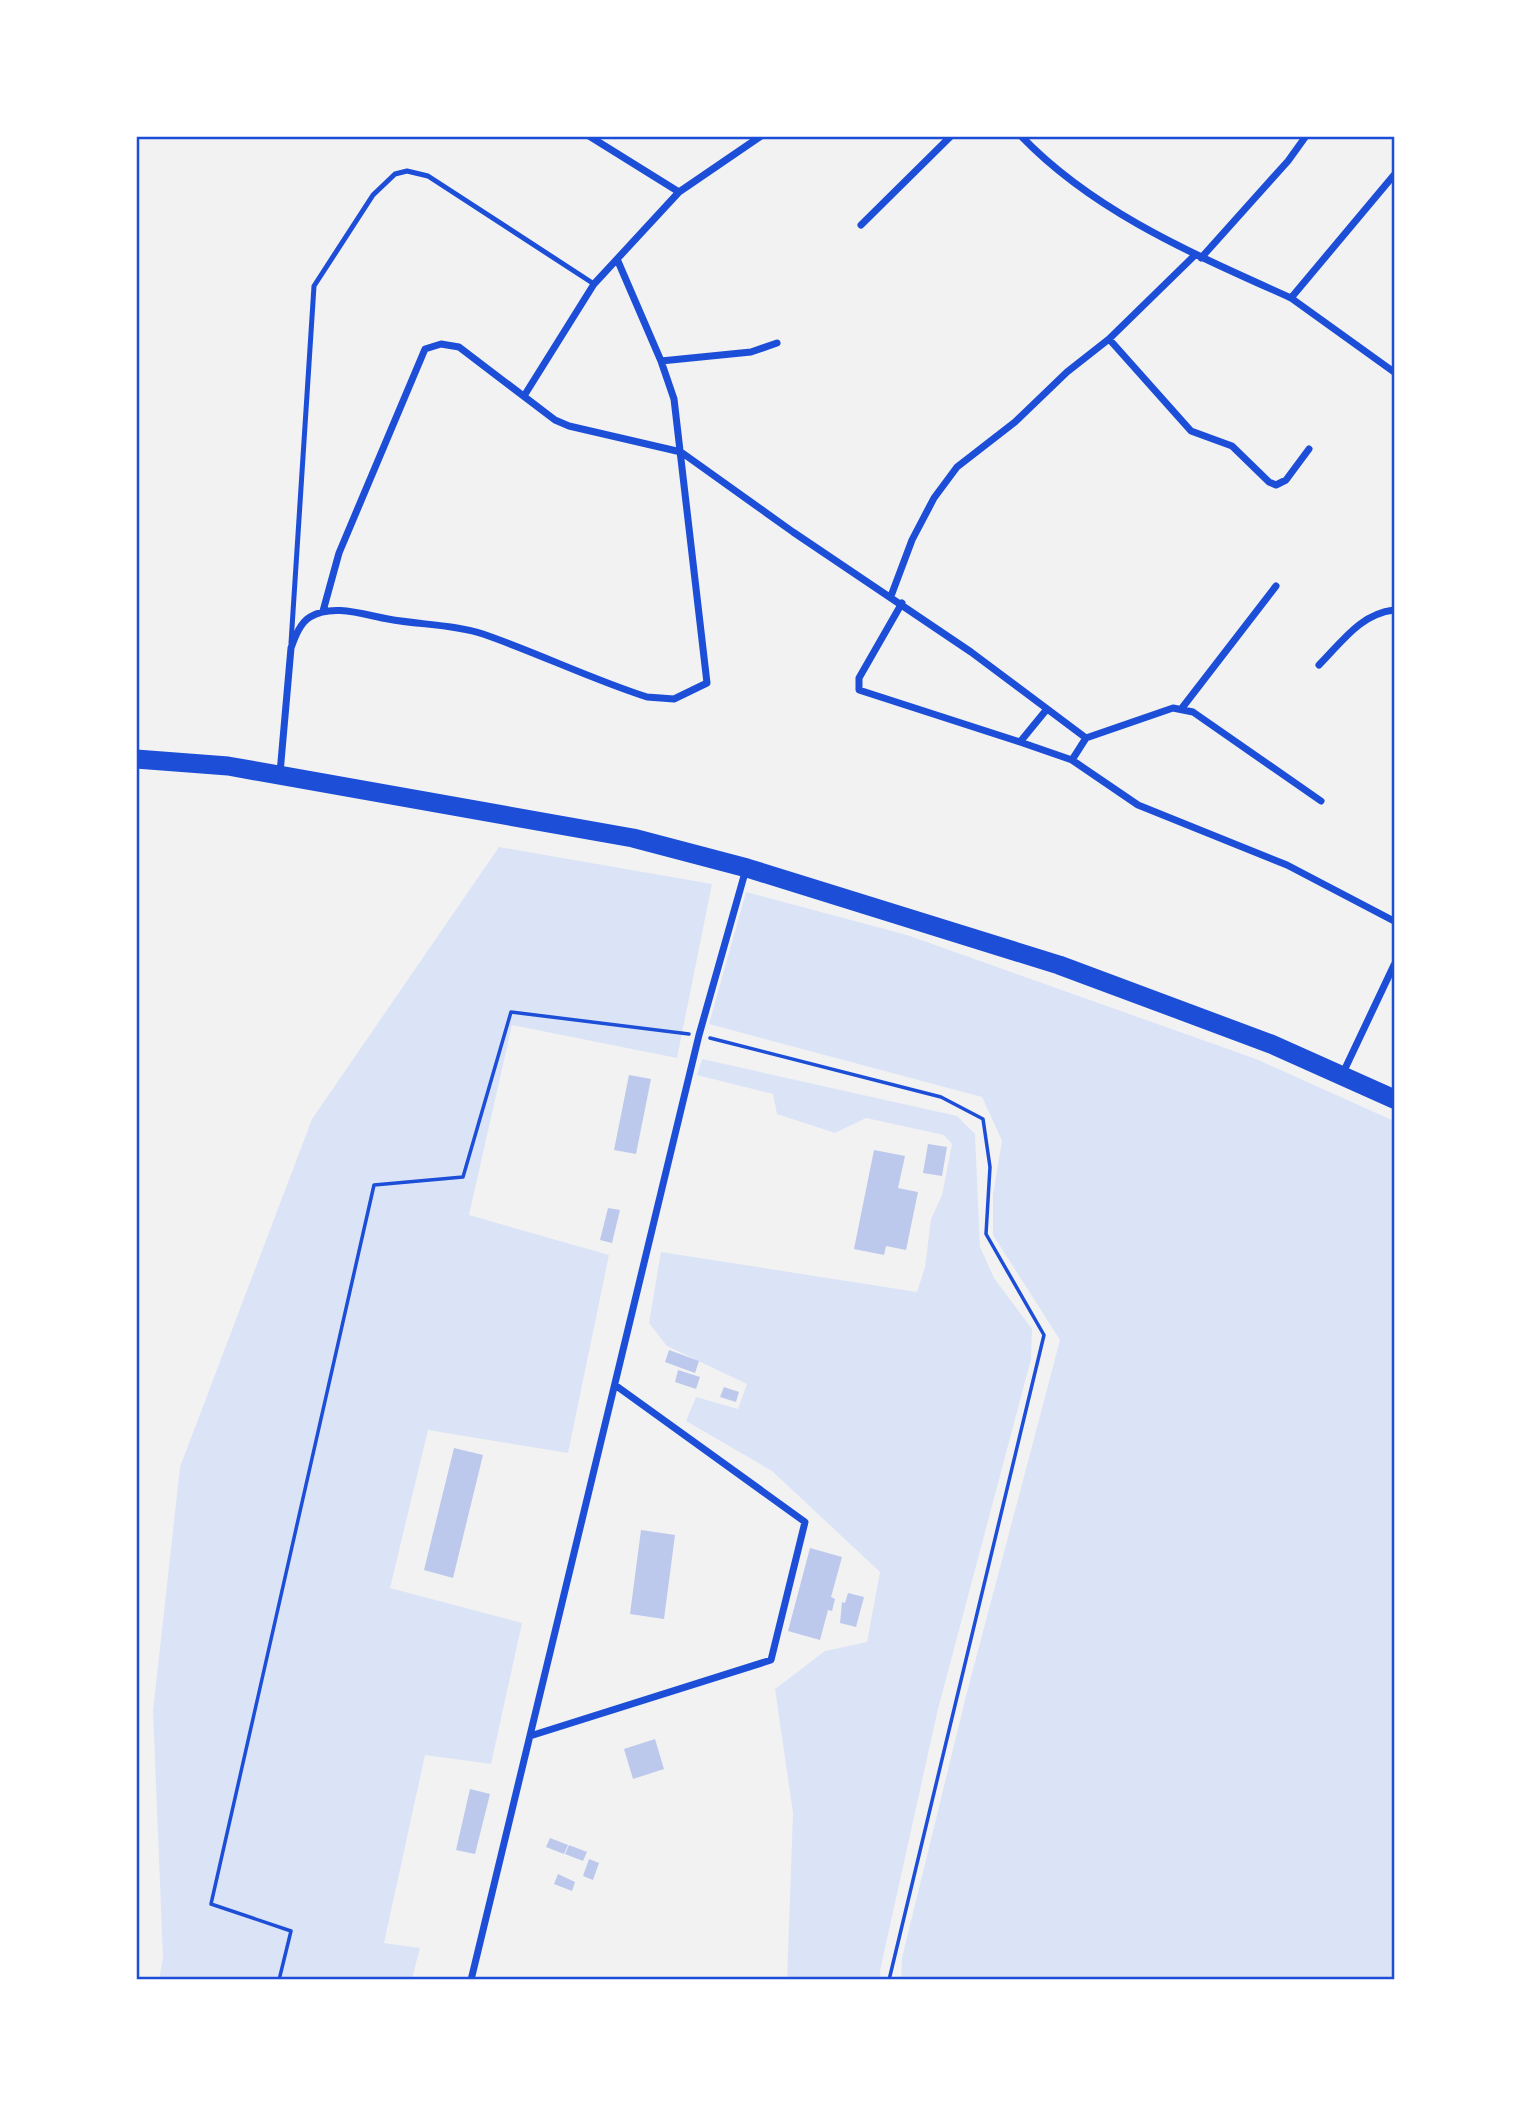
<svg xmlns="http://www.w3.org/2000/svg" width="1531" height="2116" font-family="'PT Sans Narrow',sans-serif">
<rect width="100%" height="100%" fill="#f2f2f2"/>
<path fill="#dbe4f7" d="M 499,847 L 712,884 L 677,1058 L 512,1025 L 469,1215 L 609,1255 L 568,1453 L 428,1430 L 390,1588 L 522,1623 L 491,1764 L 425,1755 L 384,1943 L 420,1948 L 412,1979 L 159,1980 L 163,1958 L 153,1711 L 180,1467 L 312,1119 Z
M 746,892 L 907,935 L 1256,1059 L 1394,1121 L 1394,1979 L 901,1979 L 902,1958 L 966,1696 L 1060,1340 L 993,1235 L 993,1194 L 1002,1141 L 982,1097 L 709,1024 Z
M 702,1059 L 957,1116 L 975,1134 L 980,1247 L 994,1278 L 1032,1329 L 1031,1359 L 937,1713 L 880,1971 L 881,1979 L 787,1979 L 793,1813 L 775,1689 L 825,1651 L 867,1642 L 880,1572 L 772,1471 L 686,1421 L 696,1397 L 738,1409 L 747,1384 L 667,1346 L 649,1323 L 661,1252 L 917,1292 L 925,1267 L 931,1219 L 942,1195 L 952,1144 L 944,1135 L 866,1118 L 835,1133 L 777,1114 L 773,1094 L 697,1075 Z"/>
<path fill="#bdc9ec" d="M 629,1075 L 651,1079 L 636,1154 L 614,1150 Z
M 928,1144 L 947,1147 L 942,1176 L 923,1173 Z
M 874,1150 L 905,1156 L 898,1188 L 918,1192 L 906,1250 L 886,1246 L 884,1255 L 854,1249 Z
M 608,1208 L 620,1210 L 612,1243 L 600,1240 Z
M 669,1350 L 699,1361 L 695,1373 L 665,1362 Z
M 678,1370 L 700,1377 L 696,1389 L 675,1382 Z
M 724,1387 L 739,1392 L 736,1402 L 720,1397 Z
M 454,1448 L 483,1455 L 453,1578 L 424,1570 Z
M 641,1530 L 675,1535 L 664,1619 L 630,1614 Z
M 810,1548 L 842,1557 L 831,1597 L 835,1599 L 832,1611 L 828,1610 L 820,1640 L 788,1631 Z
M 848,1593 L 864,1597 L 856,1627 L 840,1623 L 842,1602 L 845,1603 Z
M 655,1739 L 664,1769 L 633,1779 L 624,1749 Z
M 470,1789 L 490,1794 L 475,1854 L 456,1850 Z
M 550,1838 L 568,1845 L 564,1854 L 546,1847 Z
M 569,1845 L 587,1852 L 583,1861 L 565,1854 Z
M 589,1859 L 599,1863 L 593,1880 L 583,1876 Z
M 558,1874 L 575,1882 L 572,1891 L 554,1884 Z"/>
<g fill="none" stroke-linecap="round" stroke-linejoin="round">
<path stroke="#1d4ed8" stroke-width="3.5" d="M 710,1038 L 941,1097 L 983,1119 L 990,1167 L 986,1234 L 1044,1335 L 889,1980
M 279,1980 L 291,1931 L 211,1904 L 374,1185 L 463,1177 L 511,1012 L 689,1034"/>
<path stroke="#1d4ed8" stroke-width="5" d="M 291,643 L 314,286 L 373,195 L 395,174 L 407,171 L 428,176 L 594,284"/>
<path stroke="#1d4ed8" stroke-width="7" d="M 589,136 L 679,192
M 1021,136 C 1095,213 1196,255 1291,298 L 1394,175
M 861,225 L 951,136
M 1201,258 L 1288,161 L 1306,136
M 1291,298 L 1394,372
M 1109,339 L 1191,431 L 1232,446 L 1269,482 L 1276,485 L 1286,480 L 1309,449
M 661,361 L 751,352 L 777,343
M 524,396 L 594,284 L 679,192 L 761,136
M 891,596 L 912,540 L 934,498 L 957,467 L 1015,422 L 1067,372 L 1109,339 L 1195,255
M 902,603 L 859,678 L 859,690 L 1020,742 L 1047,709
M 323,611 L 339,553 L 425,349 L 441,344 L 459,347 L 555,420 L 569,426 L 681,452 L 793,532 L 971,652 L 1086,738 L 1072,760 L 1138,805 L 1287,865 L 1394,921
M 1319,665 C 1342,642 1360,614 1394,610
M 1182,708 L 1276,586
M 1086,738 L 1173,708 L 1193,712 L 1321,801
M 1020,742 L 1072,760
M 280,773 L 291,648 C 295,637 300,623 310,617 C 332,603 365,615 388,619 C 420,625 452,624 483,634 C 538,653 591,679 647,697 L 674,699 L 707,683 L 674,399 L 661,361 L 617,259
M 1342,1075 L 1394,965
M 530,1736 L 771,1660 L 805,1522 L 615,1385
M 471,1980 L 699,1035 L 746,869"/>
<path stroke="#1d4ed8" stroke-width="19" d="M 136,759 L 228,766 L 633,838 L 747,868 L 1059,965 L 1271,1044 L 1394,1099"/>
</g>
<rect width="1531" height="2116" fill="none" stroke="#ffffff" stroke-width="276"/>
<rect x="138" y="138" width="1255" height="1840" fill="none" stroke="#1d4ed8" stroke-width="2.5"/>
</svg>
